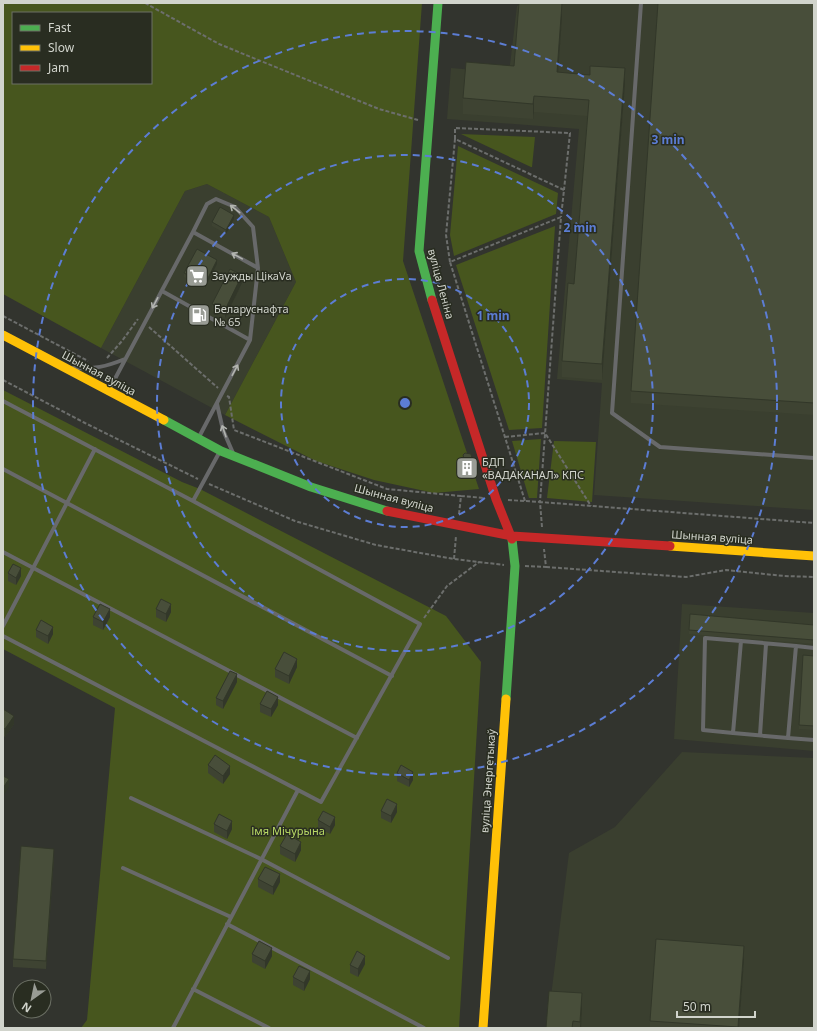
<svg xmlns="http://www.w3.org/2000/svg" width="817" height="1031" font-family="'Noto Sans',sans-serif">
<rect width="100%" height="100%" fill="#32342e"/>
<path fill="#3a3f2f" d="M 521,3 L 814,3 L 814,510 L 594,495 L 602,383 L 557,379 L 579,129 L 447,119 L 451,68 L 509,73 L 517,6 Z
M 207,184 L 269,217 L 296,282 L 225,415 L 101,348 L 185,191 Z
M 682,604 L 814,613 L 814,751 L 674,739 Z
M 682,752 L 814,758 L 814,1028 L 547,1028 L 569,853 L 615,827 Z"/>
<path fill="#47561e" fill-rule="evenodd" d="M 3,3 L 422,3 L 403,261 L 479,489 L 434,493 L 374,480 L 316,461 L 225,415 L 296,282 L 269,217 L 207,184 L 185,191 L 101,348 L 3,294 ZM 13,13 L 151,13 L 151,83 L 13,83 Z
M 461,134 L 535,137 L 532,167 L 531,167 Z
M 458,146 L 558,193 L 556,214 L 454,256 L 450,235 Z
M 555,226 L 542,428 L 509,430 L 456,265 Z
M 3,390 L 182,482 L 200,489 L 446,616 L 481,662 L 459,1028 L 81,1028 L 87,1020 L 115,708 L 3,649 Z
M 541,439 L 537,498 L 529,498 L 512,441 Z
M 554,441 L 596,442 L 592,502 L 547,498 Z"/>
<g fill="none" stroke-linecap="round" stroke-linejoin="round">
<path stroke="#6c6e6c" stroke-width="2" stroke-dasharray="4 2" stroke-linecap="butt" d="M 145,3 L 219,44 L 379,109 L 418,120
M 455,139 L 455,128 L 570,133 L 564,190
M 450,262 L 446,235 L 455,139 L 564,190 L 561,217
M 3,316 L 88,361
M 149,327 L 218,388
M 107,358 L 122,341 L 138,319
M 3,380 L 85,423 L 198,479
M 227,396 L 229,397 L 234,430 L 387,489 L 461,496
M 505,437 L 545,433 L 591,506
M 209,484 L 295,521 L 376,545 L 454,559 L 504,565
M 508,500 L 540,502 L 561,217 L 450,262 L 525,501
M 459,514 L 461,496 L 484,498
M 542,527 L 540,502 L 814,523
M 454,559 L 456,536
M 525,566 L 546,567 L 544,549
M 546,567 L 686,577 L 726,570 L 784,576 L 814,577
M 424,618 L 447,586 L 479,562"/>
<path stroke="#68696a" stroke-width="4" d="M 641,3 L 612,413 L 660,447 L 814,458
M 193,232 L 207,204 L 216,199 L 235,207 L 253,227 L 258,268
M 162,291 L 250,340
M 73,368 C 95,369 105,367 125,359
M 109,390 L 193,232 L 258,268 L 250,340 L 199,437
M 3,401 L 193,501 L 420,624 L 321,802 L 3,636
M 217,404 L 223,430 L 233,453
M 3,469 L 392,676
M 193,501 L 219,453
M 3,552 L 357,738
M 3,626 L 95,449
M 741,641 L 796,646
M 814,648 L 796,646 L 788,738 L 814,740
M 733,733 L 703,730 L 705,638 L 741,641 L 733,733 L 788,738
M 760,735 L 766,644
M 131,798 L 261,859 L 448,958
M 123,868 L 231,917
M 227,924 L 424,1028
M 193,989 L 269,1028
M 173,1028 L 298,790"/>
<path stroke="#4caf50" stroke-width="9" d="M 432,300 L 419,251 L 438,3
M 164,420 L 221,451 L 311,487 L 387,511
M 506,699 L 515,566 L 512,539"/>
<path stroke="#ffc107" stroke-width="9" d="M 3,335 L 164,420
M 670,546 L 814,556
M 483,1028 L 506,699"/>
<path stroke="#c62828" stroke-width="9" d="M 432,300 L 496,499 L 512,539
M 387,511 L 512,536 L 670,546"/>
</g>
<path fill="#3e4332" d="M 814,3 L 814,415 L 631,403 L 631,391 Z
M 562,17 L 558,72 L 625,84 L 602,380 L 562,377 L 562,361 L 574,284 L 587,116 L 534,112 L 533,119 L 463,114 L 463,98 L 514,66 Z
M 234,219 L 226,234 L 212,226 L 212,222 Z
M 217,264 L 205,288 L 184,277 L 184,273 Z
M 242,283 L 225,318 L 212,311 L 212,304 Z
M 471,454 L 472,470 L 468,472 L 464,471 L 463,455 Z
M 8,573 L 21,576 L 16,585 L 8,581 Z
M 156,609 L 171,612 L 166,622 L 156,617 Z
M 93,617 L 110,617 L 103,630 L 93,625 Z
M 814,625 L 814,644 L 689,634 L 689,630 Z
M 36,630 L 53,634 L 48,644 L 36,637 Z
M 814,656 L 814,730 L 799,729 L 799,725 Z
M 297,667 L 289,684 L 275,677 L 275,669 Z
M 237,682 L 223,709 L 216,705 L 216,698 Z
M 260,704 L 278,705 L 271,717 L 260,712 Z
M 3,709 L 14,724 L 5,737 L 3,735 Z
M 208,765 L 230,774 L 223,784 L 208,773 Z
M 397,773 L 413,780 L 409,787 L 397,781 Z
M 381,811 L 397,812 L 391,823 L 381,818 Z
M 318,820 L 335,825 L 330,834 L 318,828 Z
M 214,824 L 232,829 L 227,839 L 214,832 Z
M 280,846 L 301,850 L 295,862 L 280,854 Z
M 54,857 L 46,969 L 13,967 L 13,959 Z
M 258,879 L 280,882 L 273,895 L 258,887 Z
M 252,954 L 272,956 L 265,969 L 252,962 Z
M 744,961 L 739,1028 L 650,1028 L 650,1021 Z
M 365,964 L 358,977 L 350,973 L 350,965 Z
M 293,977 L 310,979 L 304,991 L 293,985 Z
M 582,1009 L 581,1028 L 546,1028 Z"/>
<path fill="#323729" d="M 562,3 L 562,17 L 557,88 L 557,72 Z
M 625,68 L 625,84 L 602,380 L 602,364 Z
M 534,96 L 534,112 L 533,119 L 533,104 Z
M 234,215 L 234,219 L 226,234 L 226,230 Z
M 217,260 L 217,264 L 205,288 L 205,284 Z
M 242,275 L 242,283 L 225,318 L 225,310 Z
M 472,459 L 472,470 L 468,472 L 468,461 Z
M 21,568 L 21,576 L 16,585 L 16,578 Z
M 4,604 L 4,611 L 3,613 L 3,605 Z
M 171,604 L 171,612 L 166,622 L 166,614 Z
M 110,609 L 110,617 L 103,630 L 103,622 Z
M 53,627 L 53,634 L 48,644 L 48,636 Z
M 297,659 L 297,667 L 289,684 L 289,676 Z
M 237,674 L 237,682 L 223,709 L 223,701 Z
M 278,697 L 278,705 L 271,717 L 271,709 Z
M 14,716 L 14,724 L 5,737 L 5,729 Z
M 230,766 L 230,774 L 223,784 L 223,776 Z
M 413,772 L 413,780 L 409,787 L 409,780 Z
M 9,779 L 9,787 L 3,796 L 3,788 Z
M 397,804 L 397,812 L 391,823 L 391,816 Z
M 335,817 L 335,825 L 330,834 L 330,827 Z
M 232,821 L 232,829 L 227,839 L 227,831 Z
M 301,842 L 301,850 L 295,862 L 295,854 Z
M 54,849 L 54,857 L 46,969 L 46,961 Z
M 280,874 L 280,882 L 273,895 L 273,887 Z
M 744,946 L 744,961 L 739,1028 L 738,1028 Z
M 272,948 L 272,956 L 265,969 L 265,961 Z
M 365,956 L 365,964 L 358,977 L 358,969 Z
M 310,971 L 310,979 L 304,991 L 304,983 Z
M 582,993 L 582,1009 L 581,1028 L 580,1028 Z"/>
<path fill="#484e3a" stroke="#323729" d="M 519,3 L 562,3 L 557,72 L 590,75 L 590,66 L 625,68 L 602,364 L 562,361 L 568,283 L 574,284 L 589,100 L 534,96 L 533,104 L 463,98 L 466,62 L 514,66 Z
M 658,3 L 814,3 L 814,403 L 631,391 Z
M 220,207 L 234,215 L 226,230 L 212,222 Z
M 197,249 L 217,260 L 205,284 L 184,273 Z
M 230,269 L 242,275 L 225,310 L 212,304 Z
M 465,453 L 471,454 L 472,459 L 468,461 L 464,459 L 463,455 Z
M 13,564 L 21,568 L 16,578 L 8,573 Z
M 161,599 L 171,604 L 166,614 L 156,609 Z
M 100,604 L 110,609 L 103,622 L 93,617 Z
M 690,614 L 814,625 L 814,640 L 689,630 Z
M 41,620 L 53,627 L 48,636 L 36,630 Z
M 284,652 L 297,659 L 289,676 L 275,669 Z
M 803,655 L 814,656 L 814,726 L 799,725 Z
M 230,671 L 237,674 L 223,701 L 216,698 Z
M 267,691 L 278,697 L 271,709 L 260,704 Z
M 3,709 L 14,716 L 5,729 L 3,728 Z
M 215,755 L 230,766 L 223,776 L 208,765 Z
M 401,765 L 413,772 L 409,780 L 397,773 Z
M 3,776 L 9,779 L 3,788 Z
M 387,799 L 397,804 L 391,816 L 381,811 Z
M 323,811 L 335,817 L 330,827 L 318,820 Z
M 219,814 L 232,821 L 227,831 L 214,824 Z
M 287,834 L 301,842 L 295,854 L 280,846 Z
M 21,846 L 54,849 L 46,961 L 13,959 Z
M 265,867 L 280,874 L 273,887 L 258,879 Z
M 656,939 L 744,946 L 738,1027 L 650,1021 Z
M 259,941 L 272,948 L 265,961 L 252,954 Z
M 357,951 L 365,956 L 358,969 L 350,965 Z
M 299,966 L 310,971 L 304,983 L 293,977 Z
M 549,991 L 582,993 L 580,1022 L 573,1021 L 572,1028 L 546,1028 Z"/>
<defs><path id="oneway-shaft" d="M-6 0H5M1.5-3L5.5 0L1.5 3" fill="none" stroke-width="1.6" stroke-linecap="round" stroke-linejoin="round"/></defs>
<g stroke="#b2b4af">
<use href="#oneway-shaft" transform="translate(235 209) rotate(-142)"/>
<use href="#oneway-shaft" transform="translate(237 256) rotate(-151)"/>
<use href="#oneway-shaft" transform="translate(155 303) rotate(118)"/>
<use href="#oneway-shaft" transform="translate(235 370) rotate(-62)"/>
<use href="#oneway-shaft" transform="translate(224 431) rotate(-109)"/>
</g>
<g fill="none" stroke="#5c7dd4" stroke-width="2" stroke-dasharray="7 5">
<circle cx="405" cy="403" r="124"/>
<circle cx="405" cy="403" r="248"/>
<circle cx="405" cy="403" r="372"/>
</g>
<defs>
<g id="supermarket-square" transform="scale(1.15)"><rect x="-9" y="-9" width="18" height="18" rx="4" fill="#999c95" stroke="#292d21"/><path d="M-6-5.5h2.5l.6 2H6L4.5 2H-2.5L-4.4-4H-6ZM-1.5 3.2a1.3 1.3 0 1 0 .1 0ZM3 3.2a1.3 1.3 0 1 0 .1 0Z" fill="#fff"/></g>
<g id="fuel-square" transform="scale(1.15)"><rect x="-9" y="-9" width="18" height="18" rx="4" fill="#999c95" stroke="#292d21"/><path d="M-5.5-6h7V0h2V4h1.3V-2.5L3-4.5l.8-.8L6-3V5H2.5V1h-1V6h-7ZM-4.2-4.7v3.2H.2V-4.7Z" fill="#fff"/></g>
<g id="building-square" transform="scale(1.15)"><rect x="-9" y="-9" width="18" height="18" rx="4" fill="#999c95" stroke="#292d21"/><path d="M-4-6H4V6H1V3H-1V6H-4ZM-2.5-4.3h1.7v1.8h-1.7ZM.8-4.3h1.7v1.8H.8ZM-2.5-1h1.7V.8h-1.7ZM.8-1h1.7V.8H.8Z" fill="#fff"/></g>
</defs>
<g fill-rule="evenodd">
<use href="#supermarket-square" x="197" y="276"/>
<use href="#fuel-square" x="199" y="315"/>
<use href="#building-square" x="467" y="468"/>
</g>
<g text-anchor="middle" stroke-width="3" stroke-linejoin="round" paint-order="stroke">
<g font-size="11" fill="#d1d4cc" stroke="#292d21" text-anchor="start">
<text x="212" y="280">Заужды ЦікаVа</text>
<text x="214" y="313">Беларуснафта<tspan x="214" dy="13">№ 65</tspan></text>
<text x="482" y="466">БДП<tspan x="482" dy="13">«ВАДАКАНАЛ» КПС</tspan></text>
</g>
<g font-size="11" fill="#d1d4cc" stroke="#292d21">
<text transform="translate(441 284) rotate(75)" y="4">вуліца Леніна</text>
<text transform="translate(99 373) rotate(28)" y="4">Шынная вуліца</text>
<text transform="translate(394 498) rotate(15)" y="4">Шынная вуліца</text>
<text transform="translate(712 537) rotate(4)" y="4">Шынная вуліца</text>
<text transform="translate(488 781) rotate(-86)" y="4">вуліца Энергетыкаў</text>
</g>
<g font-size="11" fill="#b9da65" stroke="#292d21">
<text x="288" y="835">Імя Мічурына</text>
</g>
</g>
<circle cx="405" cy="403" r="6" fill="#5c7dd4" stroke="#292d21" stroke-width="2"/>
<g font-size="12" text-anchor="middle" font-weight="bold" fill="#5c7dd4" stroke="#292d21" stroke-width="3" stroke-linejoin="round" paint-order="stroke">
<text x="668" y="144">3 min</text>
<text x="580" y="232">2 min</text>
<text x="493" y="320">1 min</text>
</g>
<rect width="817" height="1031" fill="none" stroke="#d1d4cc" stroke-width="8"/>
<rect x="12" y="12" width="140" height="72" fill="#292d21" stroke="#6c7065"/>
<rect x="20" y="25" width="20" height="6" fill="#4caf50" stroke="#6c7065"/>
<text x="48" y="32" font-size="12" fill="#d1d4cc">Fast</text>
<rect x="20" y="45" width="20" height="6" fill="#ffc107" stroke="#6c7065"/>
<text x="48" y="52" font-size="12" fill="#d1d4cc">Slow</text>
<rect x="20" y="65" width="20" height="6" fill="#c62828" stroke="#6c7065"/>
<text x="48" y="72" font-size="12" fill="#d1d4cc">Jam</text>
<g transform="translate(32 999) rotate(213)"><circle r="19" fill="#292d21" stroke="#6c7065"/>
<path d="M0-3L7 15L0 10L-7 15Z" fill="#999c95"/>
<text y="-6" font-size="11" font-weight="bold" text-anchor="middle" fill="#d1d4cc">N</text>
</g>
<path d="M677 1011v6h78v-6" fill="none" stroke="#d1d4cc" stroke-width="2"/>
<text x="683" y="1011" font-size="12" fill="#d1d4cc" stroke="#292d21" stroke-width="3" paint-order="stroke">50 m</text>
</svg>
